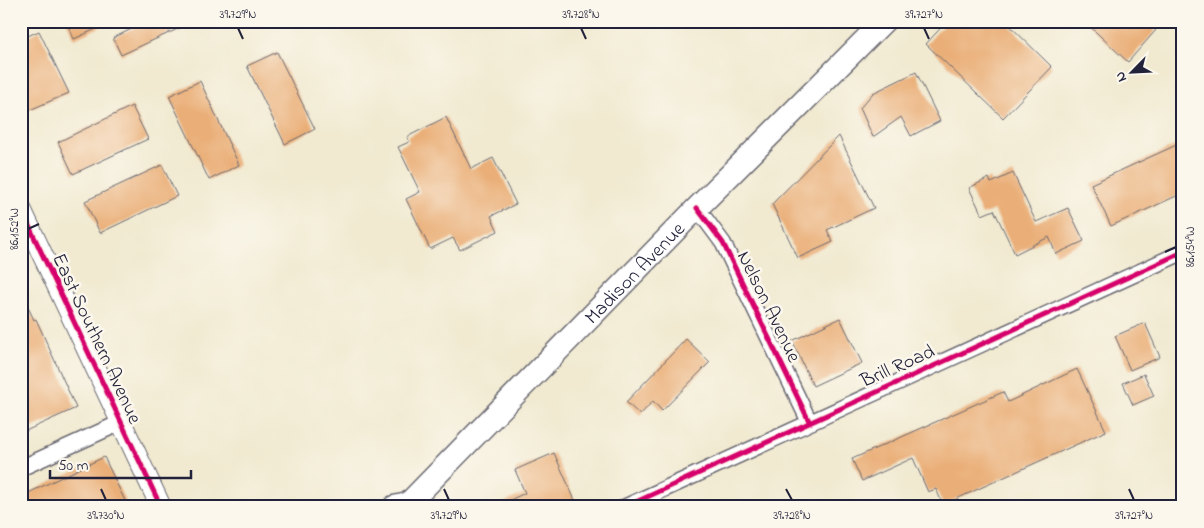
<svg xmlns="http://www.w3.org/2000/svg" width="1204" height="528" font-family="'Indie Flower',sans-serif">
<rect width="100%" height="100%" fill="#fbf7ec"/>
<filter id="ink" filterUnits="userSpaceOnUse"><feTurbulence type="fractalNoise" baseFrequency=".02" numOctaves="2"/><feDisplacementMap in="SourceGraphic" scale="10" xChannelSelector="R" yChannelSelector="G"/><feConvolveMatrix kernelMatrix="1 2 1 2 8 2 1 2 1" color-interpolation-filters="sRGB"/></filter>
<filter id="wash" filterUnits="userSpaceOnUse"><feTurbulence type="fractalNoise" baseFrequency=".0096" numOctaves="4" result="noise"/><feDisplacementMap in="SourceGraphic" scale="20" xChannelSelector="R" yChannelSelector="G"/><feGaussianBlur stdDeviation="1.12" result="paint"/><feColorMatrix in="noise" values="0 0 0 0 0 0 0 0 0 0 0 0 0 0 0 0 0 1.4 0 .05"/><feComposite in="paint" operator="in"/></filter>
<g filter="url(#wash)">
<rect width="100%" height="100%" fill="#f1ead1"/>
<g id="blocks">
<path fill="#eaaf78" d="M 66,21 L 113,21 L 74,39 Z
M 148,21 L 195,21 L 121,55 L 113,38 Z
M 947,21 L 1005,21 L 1052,67 L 1003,118 L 926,44 Z
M 1084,21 L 1147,21 L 1156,30 L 1128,62 Z
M 39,31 L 69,93 L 25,112 L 21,105 L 21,39 Z
M 277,52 L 315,129 L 285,144 L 247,66 Z
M 916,72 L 940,121 L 911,136 L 901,117 L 873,137 L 860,108 L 873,93 Z
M 200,81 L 239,165 L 209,180 L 169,96 Z
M 132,106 L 148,139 L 73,174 L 58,142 Z
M 446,117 L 471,169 L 493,158 L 516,204 L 491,216 L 498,231 L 460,250 L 453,238 L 430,249 L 406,199 L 420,192 L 398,147 L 409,142 L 407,137 Z
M 839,136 L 874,208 L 827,230 L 833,242 L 798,258 L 772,204 Z
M 1183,142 L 1183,193 L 1111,226 L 1091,184 Z
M 162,165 L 177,196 L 100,233 L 85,201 Z
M 1013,173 L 1036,222 L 1068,208 L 1084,241 L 1056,254 L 1049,237 L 1015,254 L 994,210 L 982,215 L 969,188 L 989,178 L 991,183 Z
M 21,292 L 34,320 L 36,319 L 76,408 L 21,433 L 21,403 L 28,400 L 21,384 Z
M 840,318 L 862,363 L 813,386 L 792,341 Z
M 1145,323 L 1160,357 L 1130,370 L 1115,336 Z
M 686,339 L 710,362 L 662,411 L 653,401 L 640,415 L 626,402 Z
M 1077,369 L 1106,431 L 943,505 L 936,489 L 928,492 L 913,458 L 862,481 L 852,459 L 1003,392 L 1008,402 Z
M 1144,374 L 1154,396 L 1133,405 L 1123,383 Z
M 554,453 L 578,507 L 495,507 L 525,493 L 515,470 Z
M 104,457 L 128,507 L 32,507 L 26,494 Z"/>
</g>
</g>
<g filter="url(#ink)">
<use href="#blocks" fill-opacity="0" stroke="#6a6870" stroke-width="1"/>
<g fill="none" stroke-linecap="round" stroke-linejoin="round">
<g stroke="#6a6870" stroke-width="18">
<path id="street" d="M 697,208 L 723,243 L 809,421
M 21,468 L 122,422
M 625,507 L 1183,252"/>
</g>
<g stroke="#6a6870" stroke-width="22">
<path id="secondary" d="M 21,209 L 161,507"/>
</g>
<g stroke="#6a6870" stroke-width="25">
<g id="primary">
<path id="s1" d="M 394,507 L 408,504 L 697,208 L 884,21"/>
</g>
</g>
<use href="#street" stroke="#fff" stroke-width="15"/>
<use href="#secondary" stroke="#fff" stroke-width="20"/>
<use href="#primary" stroke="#fff" stroke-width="22"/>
<g stroke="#fbf7ec" stroke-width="8">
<path id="cycleway" d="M 697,208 L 723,243 L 809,421
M 21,209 L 161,507
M 625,507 L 1183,252"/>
</g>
<use href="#cycleway" stroke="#d6006c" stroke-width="5"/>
</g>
</g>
<path fill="none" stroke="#22223b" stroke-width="2" d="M 238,28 L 243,39M 581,28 L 586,39M 924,28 L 929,39M 28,229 L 39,224M 1165,252 L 1176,247M 101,489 L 106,500M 444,489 L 449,500M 786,489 L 792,500M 1129,489 L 1134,500"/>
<g text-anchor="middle" stroke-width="5" stroke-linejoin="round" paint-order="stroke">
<g font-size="20" fill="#22223b" stroke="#fbf7ec">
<text dy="7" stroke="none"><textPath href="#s1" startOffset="338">Madison Avenue</textPath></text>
<text transform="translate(770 306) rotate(64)" y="7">Nelson Avenue</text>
<text transform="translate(98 338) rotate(65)" y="7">East Southern Avenue</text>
<text transform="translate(897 365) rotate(-24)" y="7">Brill Road</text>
</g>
</g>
<rect width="1204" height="528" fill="none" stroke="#fbf7ec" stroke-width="55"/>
<g transform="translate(1132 72) rotate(246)" stroke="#fbf7ec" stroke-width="4" paint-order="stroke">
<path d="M0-4L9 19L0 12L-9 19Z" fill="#22223b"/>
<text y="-8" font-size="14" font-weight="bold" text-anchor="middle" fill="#22223b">N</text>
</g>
<path d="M50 470v8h141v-8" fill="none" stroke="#22223b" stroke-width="2.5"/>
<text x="58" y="470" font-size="15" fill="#22223b" stroke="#fbf7ec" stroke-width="4" paint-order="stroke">50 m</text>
<rect x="28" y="28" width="1148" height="472" fill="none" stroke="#22223b" stroke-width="2"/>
<g font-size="12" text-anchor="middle" fill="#22223b">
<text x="238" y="18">39.729°N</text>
<text x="581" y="18">39.728°N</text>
<text x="924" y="18">39.727°N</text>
<text transform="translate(14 229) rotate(-90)" y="4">86.152°W</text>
<text transform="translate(1190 247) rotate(-90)" y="4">86.154°W</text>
<text x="106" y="519">39.730°N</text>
<text x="449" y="519">39.729°N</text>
<text x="792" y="519">39.728°N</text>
<text x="1134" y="519">39.727°N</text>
</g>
</svg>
